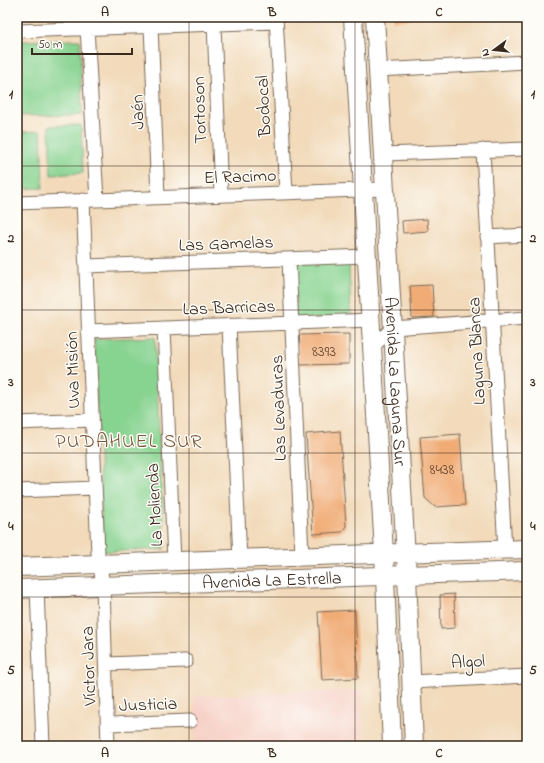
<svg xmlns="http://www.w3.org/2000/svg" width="544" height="763" font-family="'Indie Flower',sans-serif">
<rect width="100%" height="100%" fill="#fdfcf7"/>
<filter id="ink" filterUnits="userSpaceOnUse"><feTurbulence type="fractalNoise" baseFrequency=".025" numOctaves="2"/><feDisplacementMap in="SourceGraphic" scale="8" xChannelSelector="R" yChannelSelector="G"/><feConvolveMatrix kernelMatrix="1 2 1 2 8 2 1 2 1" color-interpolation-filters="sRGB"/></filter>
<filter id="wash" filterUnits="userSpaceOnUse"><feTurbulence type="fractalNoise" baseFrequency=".012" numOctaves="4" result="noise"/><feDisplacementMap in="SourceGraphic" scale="16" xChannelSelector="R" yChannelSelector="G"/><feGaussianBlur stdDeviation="0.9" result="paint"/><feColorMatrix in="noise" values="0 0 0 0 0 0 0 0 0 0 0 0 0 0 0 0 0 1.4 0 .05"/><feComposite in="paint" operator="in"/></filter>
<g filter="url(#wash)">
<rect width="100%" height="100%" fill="#f2daba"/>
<path fill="#f7d1c7" d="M 362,690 L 364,746 L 195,746 L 194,696 Z"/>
<path fill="#87d390" stroke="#617e57" d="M 80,40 L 82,115 L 17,116 L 17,41 Z
M 81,125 L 83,173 L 51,175 L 49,126 Z
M 41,131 L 43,188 L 17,189 L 17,132 Z
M 349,259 L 351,317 L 296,320 L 293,263 Z
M 155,337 L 164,549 L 103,552 L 94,339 Z"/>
<g id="blocks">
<path fill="#f1ac76" d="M 394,17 L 420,17 L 421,18 L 394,21 Z
M 427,219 L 428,231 L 403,233 L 402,221 Z
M 432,285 L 434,317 L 412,318 L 410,286 Z
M 349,334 L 349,364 L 299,365 L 298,335 Z
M 340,431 L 346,526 L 342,532 L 313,534 L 306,434 Z
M 460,434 L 465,505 L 435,507 L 425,498 L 420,437 Z
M 454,594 L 455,628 L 441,629 L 440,595 Z
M 355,610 L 358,678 L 322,680 L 318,612 Z"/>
</g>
</g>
<g filter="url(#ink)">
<use href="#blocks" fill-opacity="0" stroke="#7b6855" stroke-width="1"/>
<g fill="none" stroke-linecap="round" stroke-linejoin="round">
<g stroke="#7b6855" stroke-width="15">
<path id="street" d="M 276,17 L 286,192
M 214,24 L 221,195
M 151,26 L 158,197
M 87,28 L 97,200
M 17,31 L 276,22
M 378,70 L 527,62
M 483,150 L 505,550
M 383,154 L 527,149
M 83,200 L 98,553 L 103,585 L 108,746
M 17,203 L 385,189
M 487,237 L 527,235
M 289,259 L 302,556
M 86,266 L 367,256
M 229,325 L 240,559
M 164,328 L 174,561
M 88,331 L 371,320
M 372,347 L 393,328 L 527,318
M 17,423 L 92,420
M 17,491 L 95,488
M 37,588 L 43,746
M 106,664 L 186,661
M 411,682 L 527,676
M 108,724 L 190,721"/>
</g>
<g stroke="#7b6855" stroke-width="20">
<g id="secondary">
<path d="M 353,17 L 384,553 L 392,746"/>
<path id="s1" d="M 375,17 L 407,575 L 414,746"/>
<path d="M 17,567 L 428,552 L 527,549"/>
<path id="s2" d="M 17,589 L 407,575 L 527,571"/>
</g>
</g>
<use href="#street" stroke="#fff" stroke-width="13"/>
<use href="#secondary" stroke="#fff" stroke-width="18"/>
</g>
</g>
<path fill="none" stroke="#3b2a1e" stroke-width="1" stroke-opacity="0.55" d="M 189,17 L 189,746M 355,17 L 355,746M 17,166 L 527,166M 17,310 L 527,310M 17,453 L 527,453M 17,597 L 527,597"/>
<g text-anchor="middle" stroke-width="3" stroke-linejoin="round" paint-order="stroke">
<g font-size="16" fill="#684a34">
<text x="324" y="356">8393</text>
<text x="442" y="474">8438</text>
</g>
<g font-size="18" fill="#3b2a1e" stroke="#fdfcf7">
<text transform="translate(263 106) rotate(-93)" y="6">Bodocal</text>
<text transform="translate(199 110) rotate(-92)" y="6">Tortoson</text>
<text transform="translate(137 112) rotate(-92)" y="6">Jaén</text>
<text transform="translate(240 176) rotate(-2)" y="6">El Racimo</text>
<text transform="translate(226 243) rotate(-2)" y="6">Las Gamelas</text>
<text transform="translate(229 307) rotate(-2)" y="6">Las Barricas</text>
<text transform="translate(476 351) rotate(-93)" y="6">Laguna Blanca</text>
<text transform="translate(72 370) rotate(-92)" y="6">Uva Misión</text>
<text dy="6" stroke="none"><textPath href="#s1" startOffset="365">Avenida La Laguna Sur</textPath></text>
<text transform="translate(278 408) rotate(-92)" y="6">Las Levaduras</text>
<text transform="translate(154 505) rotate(-93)" y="6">La Molienda</text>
<text dy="6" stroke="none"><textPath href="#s2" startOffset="255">Avenida La Estrella</textPath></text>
<text transform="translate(468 661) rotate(-3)" y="6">Algol</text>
<text transform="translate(88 666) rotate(-92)" y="6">Víctor Jara</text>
<text transform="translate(148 704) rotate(-2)" y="6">Justicia</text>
</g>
<g font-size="20" letter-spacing="1" fill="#7b583d" stroke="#fdfcf7">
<text x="129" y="447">PUDAHUEL SUR</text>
</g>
</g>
<rect width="544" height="763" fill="none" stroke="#fdfcf7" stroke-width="44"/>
<g transform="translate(494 50) rotate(255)" stroke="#fdfcf7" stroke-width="3" paint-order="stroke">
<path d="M0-3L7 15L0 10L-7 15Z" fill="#3b2a1e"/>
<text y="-6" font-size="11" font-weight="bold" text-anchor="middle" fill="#3b2a1e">N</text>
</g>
<path d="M32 48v6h100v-6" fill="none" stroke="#3b2a1e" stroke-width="2"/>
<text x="38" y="48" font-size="12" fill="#3b2a1e" stroke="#fdfcf7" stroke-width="3" paint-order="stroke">50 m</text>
<rect x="22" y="22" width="500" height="719" fill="none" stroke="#3b2a1e" stroke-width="1.5"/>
<g font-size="13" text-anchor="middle" font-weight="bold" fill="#3b2a1e">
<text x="105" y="16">A</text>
<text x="272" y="16">B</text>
<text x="439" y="16">C</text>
<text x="11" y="98">1</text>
<text x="533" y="98">1</text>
<text x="11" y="242">2</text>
<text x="533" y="242">2</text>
<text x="11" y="386">3</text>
<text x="533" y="386">3</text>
<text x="11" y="530">4</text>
<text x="533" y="530">4</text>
<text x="11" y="674">5</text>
<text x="533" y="674">5</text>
<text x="105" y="757">A</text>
<text x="272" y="757">B</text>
<text x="439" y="757">C</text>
</g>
</svg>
